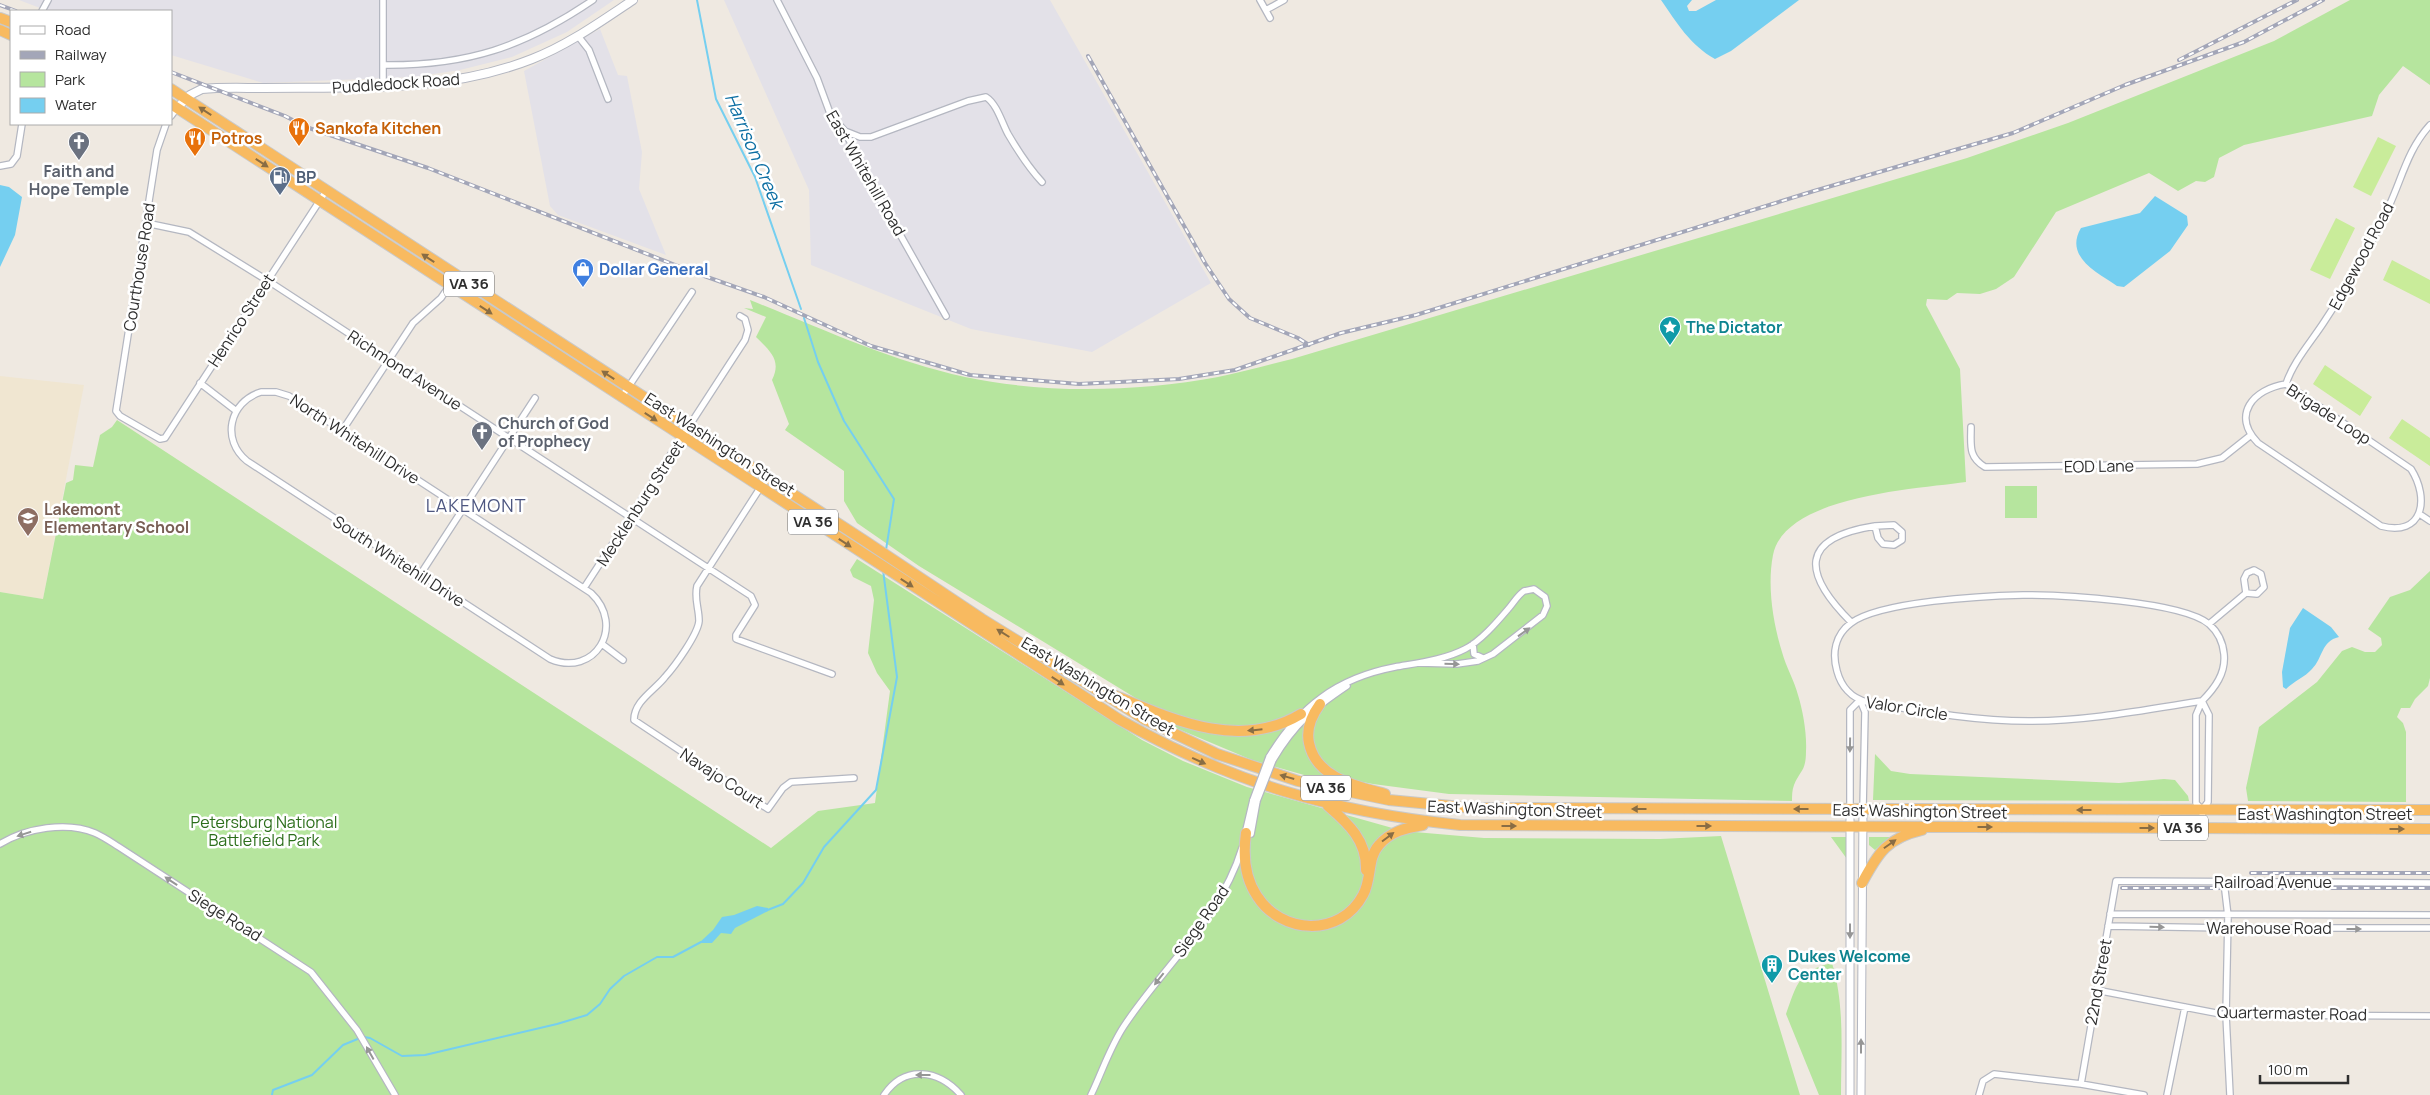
<svg xmlns="http://www.w3.org/2000/svg" width="2430" height="1095" font-family="Manrope,sans-serif">
<rect width="100%" height="100%" fill="#efe9e1"/>
<path fill="#e3e1e8" d="M 19,0 L 614,0 L 567,32 L 512,57 L 460,70 L 414,77 L 263,83 L 171,55 L 171,11 L 48,11 Z
M 724,0 L 1050,0 L 1211,283 L 1092,352 L 971,329 L 811,265 L 809,190 Z
M 600,29 L 618,75 L 627,76 L 642,152 L 639,189 L 666,255 L 558,215 L 550,206 L 524,71 Z"/>
<path fill="#f0e6d1" d="M 0,376 L 84,385 L 43,599 L 0,592 Z"/>
<path fill="#b6e59e" d="M 2350,0 L 2430,0 L 2430,85 L 2403,66 L 2379,95 L 2372,116 L 2244,145 L 2219,158 L 2214,177 L 2205,182 L 2196,181 L 2178,191 L 2149,173 L 2056,212 L 2014,277 L 1996,289 L 1980,294 L 1957,293 L 1947,300 L 1927,299 L 1926,305 L 1960,369 L 1966,482 C 1918,489 1785,495 1773,555 C 1767,586 1773,623 1782,652 C 1786,667 1794,680 1798,695 C 1803,711 1807,734 1806,751 C 1806,772 1800,770 1794,785 C 1792,790 1792,796 1792,801 L 1449,794 L 1373,784 L 1327,775 L 1329,779 L 1325,781 L 1252,760 L 1157,720 L 1152,708 L 919,566 L 857,523 L 844,501 L 844,471 L 785,430 L 789,424 L 772,380 C 782,360 770,351 756,337 L 766,317 L 744,308 L 753,309 L 750,300 C 820,328 891,361 965,377 C 1046,394 1136,392 1218,377 C 1243,372 1267,365 1292,359 L 1967,158 L 2068,123 L 2274,41 Z
M 117,420 L 771,848 L 818,811 L 875,803 L 890,691 L 877,673 L 868,653 L 874,600 L 871,586 L 853,577 L 850,570 L 857,559 L 1142,740 L 1183,761 L 1247,787 L 1403,831 L 1484,838 L 1660,839 L 1721,836 L 1800,1095 L 0,1095 L 0,592 L 43,599 L 66,483 L 73,480 L 75,465 L 93,467 L 100,435 L 112,427 Z
M 2005,486 L 2037,486 L 2037,518 L 2005,518 Z
M 2430,571 L 2430,678 L 2428,686 L 2415,699 L 2410,708 L 2401,708 L 2397,717 L 2403,723 L 2406,732 L 2406,802 L 2248,801 L 2246,788 L 2259,727 L 2317,682 L 2342,651 L 2352,647 L 2365,652 L 2375,652 L 2382,645 L 2381,638 L 2368,629 L 2390,597 L 2410,590 Z
M 1875,754 L 1891,771 L 1910,774 L 2119,783 L 2164,779 L 2175,780 L 2188,796 L 2189,801 L 1873,800 Z
M 1831,837 L 1847,837 L 1847,859 Z
M 1869,837 L 1890,837 L 1875,850 L 1869,845 Z
M 1832,963 C 1845,1005 1841,1051 1841,1095 L 1819,1095 L 1786,1014 C 1797,984 1798,971 1832,963 Z"/>
<path fill="#c9ec9a" d="M 2378,137 L 2396,146 L 2371,196 L 2353,187 Z
M 2336,218 L 2355,228 L 2330,279 L 2310,270 Z
M 2392,260 L 2430,280 L 2430,304 L 2383,280 Z
M 2325,365 L 2372,397 L 2360,416 L 2313,384 Z
M 2402,419 L 2430,438 L 2430,466 L 2389,438 Z"/>
<path fill="#75cff0" d="M 1661,0 L 1692,0 L 1687,6 L 1689,11 L 1696,11 L 1716,0 L 1799,0 L 1731,51 L 1715,59 C 1690,45 1677,23 1661,0 Z
M 0,185 L 9,187 L 22,197 L 15,235 L 0,267 Z
M 2155,196 L 2187,216 L 2188,225 L 2170,251 L 2124,287 L 2117,286 C 2097,272 2064,257 2081,228 L 2140,213 Z
M 2303,608 L 2331,627 L 2339,637 C 2321,641 2323,658 2312,669 C 2305,677 2294,681 2286,689 L 2283,687 L 2282,672 L 2290,628 Z
M 757,906 L 768,908 L 768,911 L 735,928 L 731,934 L 721,933 L 712,943 L 699,943 L 713,930 L 722,917 L 734,915 Z"/>
<g fill="none" stroke-linecap="round" stroke-linejoin="round">
<path stroke="#75cff0" stroke-width="2" d="M 697,0 L 716,99 L 755,177 L 801,309
M 804,318 L 818,362 L 844,421 L 894,499 L 886,550
M 765,911 L 783,904 L 803,883 L 824,847 L 876,790 L 897,677 L 883,570
M 364,1037 L 370,1038 L 402,1056 L 425,1055 L 557,1024 L 587,1015 L 600,1004 L 610,989 L 624,976 L 657,957 L 673,957 L 701,942
M 272,1095 L 273,1090 L 312,1075 L 343,1045 L 360,1038"/>
<g stroke="#b4b7c1" stroke-width="8">
<path id="minor" d="M 777,0 L 817,78 L 831,116 L 845,131 L 862,167 L 946,316
M 1260,0 L 1270,18
M 1266,10 L 1284,0
M 42,11 L 48,0
M 578,36 L 589,50 L 608,99
M 383,65 C 467,66 524,47 593,0
M 383,86 L 383,0
M 171,116 L 177,108
M 166,124 L 157,150 L 116,411 L 120,416 L 160,439 L 165,438 L 326,191
M 845,131 L 860,137 L 871,137 L 968,101 L 986,97 C 997,104 1002,123 1008,134 C 1018,151 1029,168 1042,182
M 0,166 L 11,164 L 17,156 L 22,124
M 146,223 L 189,232 L 273,284 L 751,596 L 755,605 L 736,635 L 736,639 L 832,674
M 200,383 L 235,410
M 2286,384 L 2411,469 C 2430,499 2423,537 2381,526 L 2258,443 C 2231,415 2253,389 2286,384 Z
M 2286,384 C 2293,362 2311,342 2324,322 C 2348,286 2371,246 2389,206 C 2402,178 2408,149 2430,125
M 261,392 L 276,392 L 289,396 L 591,593 C 626,626 595,678 550,659 L 247,461 C 221,440 229,402 261,392 Z
M 621,398 L 692,292
M 1971,427 C 1971,445 1968,457 1985,467 L 2197,464 L 2222,458 L 2251,435
M 342,431 L 413,323 L 441,298 L 456,276
M 762,485 L 697,586 C 694,599 699,608 699,621 C 698,634 675,666 665,677 C 655,690 634,701 634,720 L 768,809 L 783,788 L 791,782 L 854,778
M 2421,515 L 2430,521
M 1894,525 L 1902,532 L 1902,540 L 1894,545 L 1883,544 L 1878,538 L 1875,526 Z
M 2254,570 L 2261,574 L 2264,587 L 2257,594 L 2246,593 L 2244,579 L 2247,573 Z
M 420,575 L 535,398
M 584,588 L 745,340 L 748,330 L 745,319 L 740,316
M 2023,595 C 2061,595 2181,601 2209,624 C 2218,632 2223,643 2224,654 C 2226,673 2215,688 2202,701 C 2144,710 2087,721 2029,721 C 1974,721 1920,711 1867,702 C 1851,698 1841,686 1837,671 C 1832,653 1835,635 1851,623 C 1881,601 1984,596 2023,595 Z
M 1851,622 C 1803,574 1798,538 1875,526
M 2209,624 L 2246,593
M 602,644 L 623,660
M 1473,644 L 1474,654 L 1483,658
M 2202,701 L 2209,715 L 2208,802 L 2202,810 L 2196,803 L 2196,715 Z
M 1269,757 C 1299,707 1337,678 1395,667 C 1417,663 1444,660 1465,649 C 1481,641 1497,622 1509,608 C 1514,602 1518,595 1524,591 L 1534,589 L 1545,597 L 1547,606 L 1543,615 L 1493,654 L 1478,661 L 1457,664 L 1419,663
M 1273,760 C 1295,723 1313,709 1347,686
M 1850,809 L 1850,710 L 1860,700 L 1865,712 L 1863,809
M 2202,810 L 2203,828
M 1245,834 L 1253,800
M 1251,834 L 1257,801
M 0,844 C 26,828 67,821 95,833 C 104,837 111,842 119,847 L 311,972 L 357,1030 L 395,1095
M 2224,882 L 2228,916 L 2226,1015 L 2230,1095
M 2110,914 L 2430,915
M 2108,926 L 2227,928 L 2430,928
M 2096,990 L 2226,1015 L 2430,1016
M 2081,1084 L 2116,881 L 2430,883
M 884,1095 C 905,1064 939,1070 961,1095
M 1091,1095 C 1102,1072 1110,1047 1124,1026 C 1163,967 1221,918 1242,848
M 1979,1095 L 1983,1081 L 1994,1074 L 2081,1084 L 2144,1095
M 2167,1095 L 2185,1007"/>
</g>
<g stroke="#b4b7c1" stroke-width="9">
<path id="tertiary" d="M 1850,1095 L 1850,809
M 1861,1095 L 1863,809"/>
</g>
<g stroke="#b4b7c1" stroke-width="10">
<path id="secondary" d="M 177,108 L 190,95 L 202,89 C 222,87 243,88 263,88 C 353,87 446,93 532,59 C 568,45 600,22 633,0"/>
</g>
<g stroke="#c9c9c9" stroke-width="12">
<path id="trunk" d="M 0,18 L 11,22
M 0,30 L 11,35
M 171,89 L 865,541 L 982,619 L 1144,719 L 1217,754 L 1298,781 L 1389,800 L 1472,808 L 2430,810
M 171,104 L 1120,720 C 1232,783 1333,812 1460,825 L 2430,829
M 1109,693 C 1169,718 1238,752 1301,714
M 1320,704 C 1312,715 1306,729 1309,743 C 1316,778 1356,786 1385,794
M 1328,806 C 1349,824 1367,841 1366,870
M 1246,833 C 1243,855 1244,877 1257,896 C 1281,934 1340,938 1363,895 C 1372,879 1367,858 1379,845 C 1391,831 1406,828 1423,825
M 1862,883 C 1878,853 1887,838 1922,830"/>
</g>
<use href="#minor" stroke="#fff" stroke-width="5.5"/>
<use href="#tertiary" stroke="#fff" stroke-width="7"/>
<use href="#secondary" stroke="#fff" stroke-width="8"/>
<use href="#trunk" stroke="#f8ba60" stroke-width="10"/>
<g stroke="#a3a6b8" stroke-width="4">
<path id="rail" d="M 0,5 L 16,11
M 1088,56 L 1205,263 L 1229,299 L 1250,318 L 1298,338 L 1309,345
M 2179,60 L 2297,0
M 171,72 L 285,116 L 306,127 L 428,168 L 693,272 L 764,297 L 871,346 L 970,375 L 1079,384 L 1179,379 L 1235,370 L 1341,333 L 1416,315 L 1814,191 L 2013,133 L 2125,85 L 2244,42 L 2323,0
M 2251,873 L 2430,873
M 2122,888 L 2430,888"/>
</g>
<use href="#rail" stroke="#fff" stroke-width="2" stroke-dasharray="5.5" stroke-linecap="butt"/>
<g stroke="#b4b7c1" stroke-width="8" stroke-linecap="butt">
<path id="minor-bridge" d="M 1253,800 L 1269,757
M 1257,801 L 1273,760"/>
</g>
<use href="#minor-bridge" stroke="#fff" stroke-width="5.5"/>
</g>
<defs><path id="oneway-solid" d="M-6-.8H1V-3.2L6.5 0L1 3.2V.8H-6Z" transform="scale(1.25)"/></defs>
<g fill="#896d44">
<use href="#oneway-solid" transform="translate(205 111) rotate(-147)"/>
<use href="#oneway-solid" transform="translate(262 163) rotate(33)"/>
<use href="#oneway-solid" transform="translate(428 258) rotate(-147)"/>
<use href="#oneway-solid" transform="translate(486 310) rotate(33)"/>
<use href="#oneway-solid" transform="translate(608 375) rotate(-147)"/>
<use href="#oneway-solid" transform="translate(651 417) rotate(33)"/>
<use href="#oneway-solid" transform="translate(845 543) rotate(33)"/>
<use href="#oneway-solid" transform="translate(907 583) rotate(33)"/>
<use href="#oneway-solid" transform="translate(1003 633) rotate(-148)"/>
<use href="#oneway-solid" transform="translate(1058 681) rotate(33)"/>
<use href="#oneway-solid" transform="translate(1255 730) rotate(174)"/>
<use href="#oneway-solid" transform="translate(1199 761) rotate(24)"/>
<use href="#oneway-solid" transform="translate(1287 777) rotate(-164)"/>
<use href="#oneway-solid" transform="translate(1639 809) rotate(-180)"/>
<use href="#oneway-solid" transform="translate(1801 809) rotate(-180)"/>
<use href="#oneway-solid" transform="translate(2084 810) rotate(-180)"/>
<use href="#oneway-solid" transform="translate(1509 826)"/>
<use href="#oneway-solid" transform="translate(1704 826)"/>
<use href="#oneway-solid" transform="translate(1985 827)"/>
<use href="#oneway-solid" transform="translate(2147 828)"/>
<use href="#oneway-solid" transform="translate(2397 829)"/>
<use href="#oneway-solid" transform="translate(1388 837) rotate(-37)"/>
<use href="#oneway-solid" transform="translate(1890 844) rotate(-35)"/>
</g>
<g fill="#969696">
<use href="#oneway-solid" transform="translate(1524 632) rotate(-36)"/>
<use href="#oneway-solid" transform="translate(1452 664) rotate(1)"/>
<use href="#oneway-solid" transform="translate(1850 745) rotate(91)"/>
<use href="#oneway-solid" transform="translate(24 834) rotate(163)"/>
<use href="#oneway-solid" transform="translate(171 881) rotate(-146)"/>
<use href="#oneway-solid" transform="translate(2157 927) rotate(1)"/>
<use href="#oneway-solid" transform="translate(2354 929)"/>
<use href="#oneway-solid" transform="translate(1850 931) rotate(90)"/>
<use href="#oneway-solid" transform="translate(1159 979) rotate(128)"/>
<use href="#oneway-solid" transform="translate(1861 1046) rotate(-90)"/>
<use href="#oneway-solid" transform="translate(370 1053) rotate(-119)"/>
<use href="#oneway-solid" transform="translate(923 1075) rotate(-180)"/>
</g>
<defs>
<g id="restaurant-pin" transform="scale(1.125)"><path d="M0 17L-7.5 6A9.5 9.5 0 1 1 7.5 6Z" fill="#e8710a" stroke="#fff"/><path d="M-5-6h1v4h1v-4h1v4h1v-4h1v5L-1.5 .5V6h-2V.5L-5-1ZM5-6V6H3V1.5H1.5Q1.5-4 5-6Z" fill="#fff"/></g>
<g id="church-pin" transform="scale(1.125)"><path d="M0 17L-7.5 6A9.5 9.5 0 1 1 7.5 6Z" fill="#6b7280" stroke="#fff"/><path d="M-1.2-6h2.4v3.5h3.3v2.4h-3.3V6h-2.4V-.1h-3.3v-2.4h3.3Z" fill="#fff"/></g>
<g id="fuel-pin" transform="scale(1.125)"><path d="M0 17L-7.5 6A9.5 9.5 0 1 1 7.5 6Z" fill="#5c6f8a" stroke="#fff"/><path d="M-5.5-6h7V0h2V4h1.3V-2.5L3-4.5l.8-.8L6-3V5H2.5V1h-1V6h-7ZM-4.2-4.7v3.2H.2V-4.7Z" fill="#fff"/></g>
<g id="shop-pin" transform="scale(1.125)"><path d="M0 17L-7.5 6A9.5 9.5 0 1 1 7.5 6Z" fill="#3f7fe0" stroke="#fff"/><path d="M-5-2.5h2.3a2.7 3.5 0 0 1 5.4 0H5L5.5 6h-11ZM-1.5-2.5h3a1.5 2.3 0 0 0-3 0Z" fill="#fff"/></g>
<g id="sight-pin" transform="scale(1.125)"><path d="M0 17L-7.5 6A9.5 9.5 0 1 1 7.5 6Z" fill="#0f9aa8" stroke="#fff"/><path d="M0-6L1.8-2.2L6-1.7L2.9 1.2L3.7 5.4L0 3.3L-3.7 5.4L-2.9 1.2L-6-1.7L-1.8-2.2Z" fill="#fff"/></g>
<g id="school-pin" transform="scale(1.125)"><path d="M0 17L-7.5 6A9.5 9.5 0 1 1 7.5 6Z" fill="#8d6e63" stroke="#fff"/><path d="M0-5L7-2L0 1L-7-2ZM-4 1L0 2.5L4 1V4Q0 6-4 4Z" fill="#fff"/></g>
<g id="building-pin" transform="scale(1.125)"><path d="M0 17L-7.5 6A9.5 9.5 0 1 1 7.5 6Z" fill="#0f9aa8" stroke="#fff"/><path d="M-4-6H4V6H1V3H-1V6H-4ZM-2.5-4.3h1.7v1.8h-1.7ZM.8-4.3h1.7v1.8H.8ZM-2.5-1h1.7V.8h-1.7ZM.8-1h1.7V.8H.8Z" fill="#fff"/></g>
</defs>
<g fill-rule="evenodd">
<use href="#restaurant-pin" x="299" y="128"/>
<use href="#restaurant-pin" x="195" y="138"/>
<use href="#church-pin" x="79" y="142"/>
<use href="#fuel-pin" x="280" y="177"/>
<use href="#shop-pin" x="583" y="269"/>
<use href="#sight-pin" x="1670" y="327"/>
<use href="#church-pin" x="482" y="432"/>
<use href="#school-pin" x="28" y="518"/>
<use href="#building-pin" x="1772" y="965"/>
</g>
<g text-anchor="middle" stroke-width="5" stroke-linejoin="round" paint-order="stroke">
<g fill="#fff" stroke="#6d6d6d" stroke-width="1">
<rect x="444" y="271.5" width="50" height="25" rx="4"/>
<rect x="788" y="509.5" width="50" height="25" rx="4"/>
<rect x="1301" y="775.5" width="50" height="25" rx="4"/>
<rect x="2158" y="815.5" width="50" height="25" rx="4"/>
</g>
<g font-size="15" font-weight="bold" fill="#2e2e2e">
<text x="469" y="289">VA 36</text>
<text x="813" y="527">VA 36</text>
<text x="1326" y="793">VA 36</text>
<text x="2183" y="833">VA 36</text>
</g>
<g font-size="16" fill="#2e2e2e" stroke="#fff">
<text transform="translate(396 83) rotate(-4)" y="6">Puddledock Road</text>
<text transform="translate(866 173) rotate(60)" y="6">East Whitehill Road</text>
<text transform="translate(2361 256) rotate(-62)" y="6">Edgewood Road</text>
<text transform="translate(139 267) rotate(-81)" y="6">Courthouse Road</text>
<text transform="translate(241 320) rotate(-57)" y="6">Henrico Street</text>
<text transform="translate(405 370) rotate(33)" y="6">Richmond Avenue</text>
<text transform="translate(2329 414) rotate(33)" y="6">Brigade Loop</text>
<text transform="translate(355 439) rotate(33)" y="6">North Whitehill Drive</text>
<text transform="translate(720 444) rotate(33)" y="6">East Washington Street</text>
<text transform="translate(2099 466) rotate(-1)" y="6">EOD Lane</text>
<text transform="translate(640 503) rotate(-57)" y="6">Mecklenburg Street</text>
<text transform="translate(399 561) rotate(33)" y="6">South Whitehill Drive</text>
<text transform="translate(1098 686) rotate(31)" y="6">East Washington Street</text>
<text transform="translate(1907 708) rotate(9)" y="6">Valor Circle</text>
<text transform="translate(722 778) rotate(33)" y="6">Navajo Court</text>
<text transform="translate(1515 809) rotate(2)" y="6">East Washington Street</text>
<text transform="translate(1920 811) rotate(1)" y="6">East Washington Street</text>
<text x="2325" y="820">East Washington Street</text>
<text x="2273" y="888">Railroad Avenue</text>
<text transform="translate(225 915) rotate(32)" y="6">Siege Road</text>
<text transform="translate(1201 921) rotate(-55)" y="6">Siege Road</text>
<text x="2269" y="934">Warehouse Road</text>
<text transform="translate(2098 982) rotate(-80)" y="6">22nd Street</text>
<text transform="translate(2292 1013) rotate(1)" y="6">Quartermaster Road</text>
</g>
<g font-size="16" font-weight="bold" fill="#c56008" stroke="#fff" text-anchor="start">
<text x="315" y="134">Sankofa Kitchen</text>
<text x="211" y="144">Potros</text>
</g>
<g font-size="16" font-weight="bold" fill="#5b616d" stroke="#fff">
<text x="79" y="177">Faith and<tspan x="79" dy="18">Hope Temple</tspan></text>
<text x="498" y="429" text-anchor="start">Church of God<tspan x="498" dy="18">of Prophecy</tspan></text>
</g>
<g font-size="16" font-weight="bold" fill="#4e5e75" stroke="#fff" text-anchor="start">
<text x="296" y="183">BP</text>
</g>
<g font-size="16" font-weight="bold" fill="#366cbe" stroke="#fff" text-anchor="start">
<text x="599" y="275">Dollar General</text>
</g>
<g font-size="16" font-weight="bold" fill="#0d838f" stroke="#fff" text-anchor="start">
<text x="1686" y="333">The Dictator</text>
<text x="1788" y="962">Dukes Welcome<tspan x="1788" dy="18">Center</tspan></text>
</g>
<g font-size="16" font-weight="bold" fill="#785e54" stroke="#fff" text-anchor="start">
<text x="44" y="515">Lakemont<tspan x="44" dy="18">Elementary School</tspan></text>
</g>
<g font-size="16" fill="#2c6e1b" stroke="#fff">
<text x="264" y="828">Petersburg National<tspan x="264" dy="18">Battlefield Park</tspan></text>
</g>
<g font-size="18" font-style="italic" fill="#0d6fa3" stroke="#fff">
<text transform="translate(754 151) rotate(67)" y="6">Harrison Creek</text>
</g>
<g font-size="18" letter-spacing="1" fill="#4d5680" stroke="#fff">
<text x="476" y="512">LAKEMONT</text>
</g>
</g>
<rect x="10" y="10" width="162" height="115" fill="#ffffff" stroke="#ababab"/>
<rect x="20" y="26" width="25" height="8" fill="#ffffff" stroke="#ababab"/>
<text x="55" y="35" font-size="15" fill="#2e2e2e">Road</text>
<rect x="20" y="51" width="25" height="8" fill="#a3a6b8" stroke="#ababab"/>
<text x="55" y="60" font-size="15" fill="#2e2e2e">Railway</text>
<rect x="20" y="72" width="25" height="15" fill="#b6e59e" stroke="#ababab"/>
<text x="55" y="85" font-size="15" fill="#2e2e2e">Park</text>
<rect x="20" y="98" width="25" height="15" fill="#75cff0" stroke="#ababab"/>
<text x="55" y="110" font-size="15" fill="#2e2e2e">Water</text>
<path d="M2260 1075v8h88v-8" fill="none" stroke="#2e2e2e" stroke-width="2.5"/>
<text x="2268" y="1075" font-size="15" fill="#2e2e2e" stroke="#ffffff" stroke-width="4" paint-order="stroke">100 m</text>
</svg>
